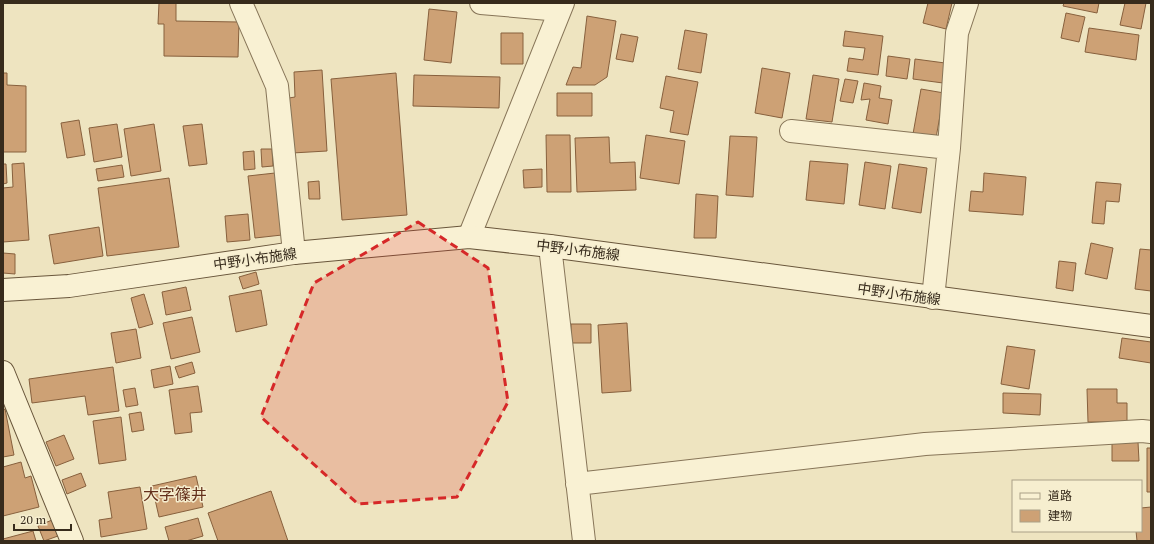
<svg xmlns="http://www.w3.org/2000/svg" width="1154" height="544" font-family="'PT Serif','Noto Sans JP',serif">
<rect width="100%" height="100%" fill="#eee4c0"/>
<path fill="#cda175" stroke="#87603d" d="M 159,3 L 176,3 L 176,21 L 239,22 L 238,57 L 164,56 L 164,24 L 158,24 Z
M 928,3 L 952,3 L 946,29 L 923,23 Z
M 1064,3 L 1099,3 L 1097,13 L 1063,6 Z
M 1125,3 L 1146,3 L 1141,29 L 1120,25 Z
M 429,9 L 457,12 L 451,63 L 424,60 Z
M 1066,13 L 1085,17 L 1079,42 L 1061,38 Z
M 587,16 L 616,21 L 607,77 L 595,85 L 566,85 L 573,67 L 581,68 Z
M 1089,28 L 1139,35 L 1136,60 L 1085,52 Z
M 685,30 L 707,34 L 701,73 L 678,69 Z
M 845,31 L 883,36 L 878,75 L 847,71 L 849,58 L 863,60 L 865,48 L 843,46 Z
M 501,33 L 523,33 L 523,64 L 501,64 Z
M 621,34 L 638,37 L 633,62 L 616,59 Z
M 888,56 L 910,59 L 907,79 L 886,76 Z
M 915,59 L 945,63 L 943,83 L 913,79 Z
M 762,68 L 790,73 L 782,118 L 755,113 Z
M 322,70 L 327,151 L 292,153 L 289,98 L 295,97 L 294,72 Z
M 3,73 L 7,73 L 7,85 L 26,86 L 26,152 L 3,152 Z
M 396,73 L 407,215 L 342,220 L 331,79 Z
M 414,75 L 500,77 L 499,108 L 413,106 Z
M 813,75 L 839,79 L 832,122 L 806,119 Z
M 666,76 L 698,82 L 688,135 L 670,132 L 674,111 L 660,108 Z
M 845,79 L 858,81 L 853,103 L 840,101 Z
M 864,83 L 881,86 L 879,98 L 892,100 L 888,124 L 866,120 L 870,99 L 861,100 Z
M 921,89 L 944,93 L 936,138 L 913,134 Z
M 557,93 L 592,93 L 592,116 L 557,116 Z
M 79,120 L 85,155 L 67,158 L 61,123 Z
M 117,124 L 122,157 L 94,162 L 89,128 Z
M 154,124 L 161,171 L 131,176 L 124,129 Z
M 202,124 L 207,164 L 189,166 L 183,126 Z
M 546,135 L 570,135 L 571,192 L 547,192 Z
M 646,135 L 685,141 L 679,184 L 640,178 Z
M 730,136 L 757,137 L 753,197 L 726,195 Z
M 609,137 L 610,163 L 635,162 L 636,190 L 577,192 L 575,138 Z
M 261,149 L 272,149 L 273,166 L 262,167 Z
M 254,151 L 255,169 L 244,170 L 243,152 Z
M 810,161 L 848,164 L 844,204 L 806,200 Z
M 865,162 L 891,166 L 885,209 L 859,205 Z
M 24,163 L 29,240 L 3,242 L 3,188 L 13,187 L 12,164 Z
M 3,164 L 6,164 L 7,183 L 3,184 Z
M 899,164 L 927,168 L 921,213 L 892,208 Z
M 122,165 L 124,177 L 98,181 L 96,169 Z
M 542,169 L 542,187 L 524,188 L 523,170 Z
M 275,173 L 282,235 L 255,238 L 248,176 Z
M 984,173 L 1026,177 L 1023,215 L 969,211 L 971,191 L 983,192 Z
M 169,178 L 179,247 L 107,256 L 98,188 Z
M 319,181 L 320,199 L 309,199 L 308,182 Z
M 1096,182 L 1121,184 L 1119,202 L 1106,201 L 1104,224 L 1092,223 Z
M 696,194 L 718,196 L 716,238 L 694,238 Z
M 248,214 L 250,240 L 227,242 L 225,216 Z
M 99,227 L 103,256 L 54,264 L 49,235 Z
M 1091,243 L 1113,248 L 1107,279 L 1085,274 Z
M 1140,249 L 1151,250 L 1151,291 L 1135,289 Z
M 3,253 L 15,254 L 15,274 L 3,273 Z
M 1059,261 L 1076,263 L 1073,291 L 1056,288 Z
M 256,272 L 259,284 L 243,289 L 239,277 Z
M 186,287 L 191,310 L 166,315 L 162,292 Z
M 261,290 L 267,325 L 236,332 L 229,296 Z
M 144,294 L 153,324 L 139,328 L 131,298 Z
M 192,317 L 200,352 L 171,359 L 163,323 Z
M 627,323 L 631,391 L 602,393 L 598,325 Z
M 571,324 L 591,324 L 591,343 L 571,343 Z
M 136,329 L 141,358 L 116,363 L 111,333 Z
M 1122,338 L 1151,342 L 1151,363 L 1119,358 Z
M 1007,346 L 1035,350 L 1029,389 L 1001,384 Z
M 192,362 L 195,373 L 179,378 L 175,367 Z
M 170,366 L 173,384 L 154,388 L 151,370 Z
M 113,367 L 119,411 L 88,415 L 85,396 L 32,403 L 29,379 Z
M 198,386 L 202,412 L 190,413 L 192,432 L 175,434 L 169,390 Z
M 135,388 L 138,405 L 126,407 L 123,390 Z
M 1087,389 L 1117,389 L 1117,403 L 1127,403 L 1127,422 L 1088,422 Z
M 1003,393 L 1041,394 L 1040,415 L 1003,413 Z
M 5,409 L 14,455 L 3,457 L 3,410 Z
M 141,412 L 144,430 L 132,432 L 129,414 Z
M 121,417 L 126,460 L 99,464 L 93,421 Z
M 64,435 L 74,459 L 56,466 L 46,442 Z
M 1112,442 L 1138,442 L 1139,461 L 1112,461 Z
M 1147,448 L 1151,448 L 1151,492 L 1147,492 Z
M 21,462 L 25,478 L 31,476 L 39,507 L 3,516 L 3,467 Z
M 81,473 L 86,486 L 67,494 L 62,480 Z
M 196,476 L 203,507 L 159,517 L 152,486 Z
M 140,487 L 147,529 L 101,537 L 99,520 L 112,518 L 108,492 Z
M 271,491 L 288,541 L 218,541 L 208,513 Z
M 1151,507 L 1151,541 L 1137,541 L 1136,531 L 1141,531 L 1141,508 Z
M 198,518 L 203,536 L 186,541 L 169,541 L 165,527 Z
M 52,520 L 58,536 L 44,541 L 38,526 Z
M 33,531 L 36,541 L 3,541 L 3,539 Z"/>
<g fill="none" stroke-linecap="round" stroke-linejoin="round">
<g stroke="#877558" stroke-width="24">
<path id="street" d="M 241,3 L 277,86 L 294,253
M 481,3 L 560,10
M 791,131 L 949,148
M 469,237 L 563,3
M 550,246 L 584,541
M 933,298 L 949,148 L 957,33 L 967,3
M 577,484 L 925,444 L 1142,431 L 1151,432"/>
</g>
<g stroke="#69563b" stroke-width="24">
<path id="secondary" d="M 3,290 L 69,286 L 294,253 L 469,237 L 550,246 L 1151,326
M 3,372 L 72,541"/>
</g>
<use href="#street" stroke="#f9f1d3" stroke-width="22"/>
<use href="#secondary" stroke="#f9f1d3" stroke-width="22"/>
</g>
<path fill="#d62828" fill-opacity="0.2" stroke="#d62828" stroke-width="3" stroke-dasharray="8 5" stroke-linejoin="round" d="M 418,222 L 488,268 L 508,402 L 457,497 L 358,504 L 261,417 L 314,283 Z"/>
<g text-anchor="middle" stroke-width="3" stroke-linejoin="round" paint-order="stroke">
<g font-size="14" fill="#372b1c" stroke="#f6eecf">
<text transform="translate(578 250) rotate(7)" y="5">中野小布施線</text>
<text transform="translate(255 259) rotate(-8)" y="5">中野小布施線</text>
<text transform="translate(899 294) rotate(8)" y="5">中野小布施線</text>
</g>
<g font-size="16" fill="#64301b" stroke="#f6eecf">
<text x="175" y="500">大字篠井</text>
</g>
</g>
<rect width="1154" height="544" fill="none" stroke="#372b1c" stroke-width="8"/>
<rect x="1012" y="480" width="130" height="52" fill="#f6eecf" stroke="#aaa087"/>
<rect x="1020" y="493" width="20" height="6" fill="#f9f1d3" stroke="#aaa087"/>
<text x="1048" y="500" font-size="12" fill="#372b1c">道路</text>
<rect x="1020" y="510" width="20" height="12" fill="#cda175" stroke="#aaa087"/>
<text x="1048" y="520" font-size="12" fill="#372b1c">建物</text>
<path d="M14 524v6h57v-6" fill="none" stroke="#372b1c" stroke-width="2"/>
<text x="20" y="524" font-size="12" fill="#372b1c" stroke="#f6eecf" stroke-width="3" paint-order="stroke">20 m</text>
</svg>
